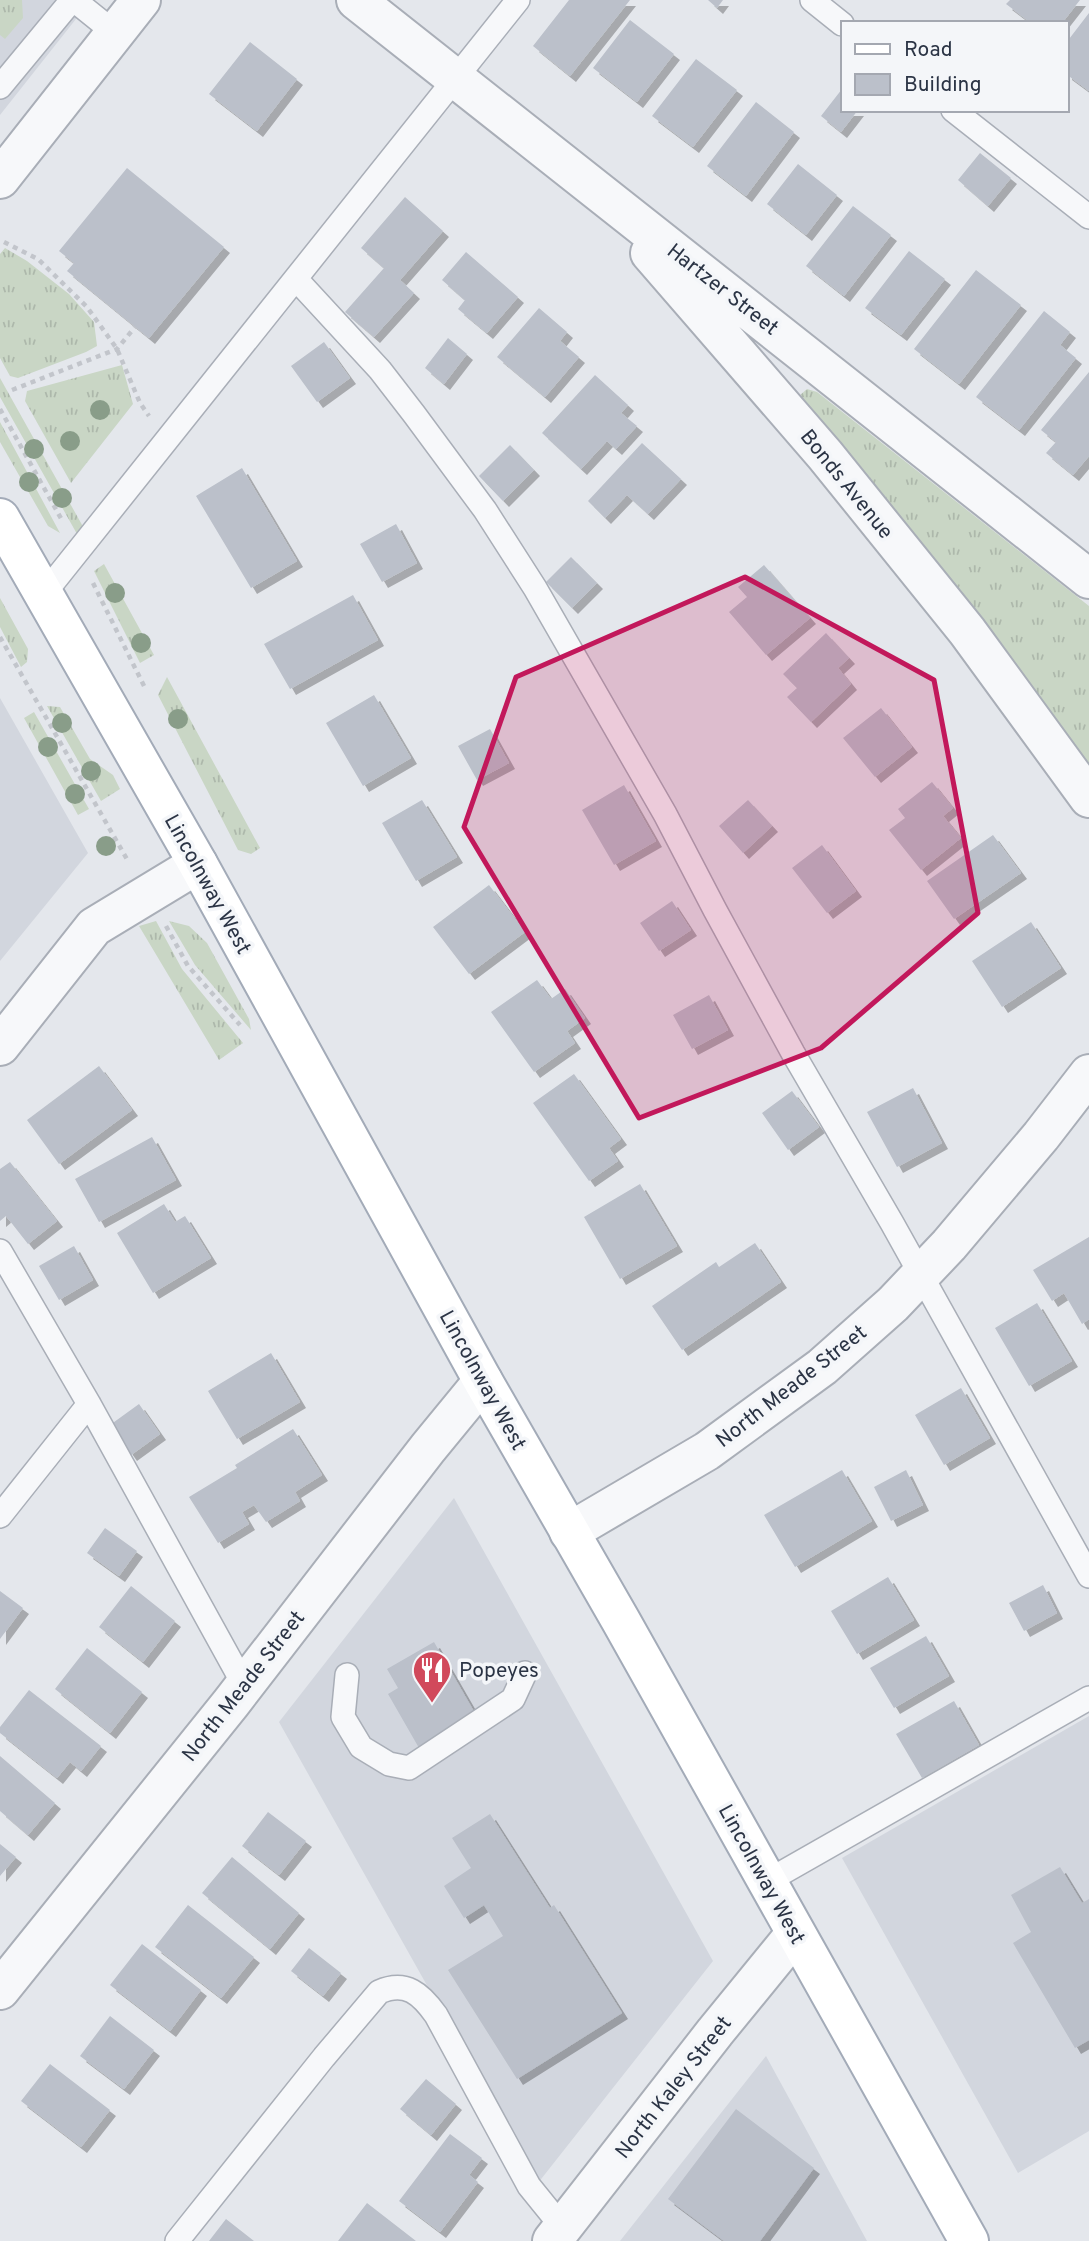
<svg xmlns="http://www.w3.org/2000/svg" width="1089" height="2241" font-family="Overpass,sans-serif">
<defs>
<pattern id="grass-tufts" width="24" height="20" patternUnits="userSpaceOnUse" patternTransform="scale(1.75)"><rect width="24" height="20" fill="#c9d6c5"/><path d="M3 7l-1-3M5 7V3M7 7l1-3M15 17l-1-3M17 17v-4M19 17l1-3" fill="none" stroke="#adb8ab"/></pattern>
<filter id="shadow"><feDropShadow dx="6" dy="6" stdDeviation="0" flood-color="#0004"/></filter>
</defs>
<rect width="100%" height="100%" fill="#e4e7ec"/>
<path fill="#d2d6de" d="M 0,0 L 91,0 L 0,115 Z
M 0,698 L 88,853 L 0,961 Z
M 454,1498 L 713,1961 L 538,2183 L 279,1722 Z
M 1089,1716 L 1089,2131 L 1018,2173 L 842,1858 Z
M 766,2056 L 867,2241 L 620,2241 Z"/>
<path fill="url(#grass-tufts)" d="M 0,0 L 22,0 L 23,18 L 5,39 L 0,35 Z
M 5,248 L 27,261 L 69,294 L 94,322 L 97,346 L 86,352 L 18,378 L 10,376 L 0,358 L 0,254 Z
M 122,365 L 133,404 L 71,483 L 25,401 L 27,391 Z
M 0,378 L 86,532 L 77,534 L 0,397 Z
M 807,389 L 817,392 L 1089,606 L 1089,777 L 799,396 Z
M 0,422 L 60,533 L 48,526 L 0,442 Z
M 104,564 L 154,655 L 140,663 L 94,571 Z
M 0,598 L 28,649 L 27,662 L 21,667 L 0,627 Z
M 167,677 L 260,848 L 251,854 L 238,850 L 158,695 Z
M 47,706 L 60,707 L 90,759 L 113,775 L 120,789 L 101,801 Z
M 34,712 L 89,809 L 78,815 L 24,718 Z
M 156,921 L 182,969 L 243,1043 L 219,1060 L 139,926 Z
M 169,921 L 189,926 L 207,943 L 249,1019 L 251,1030 L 195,965 Z"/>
<path fill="#bbc0ca" filter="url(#shadow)" d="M 569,0 L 630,0 L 570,76 L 533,46 Z
M 708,0 L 723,0 L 717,8 Z
M 1010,0 L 1080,0 L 1062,23 L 1031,23 L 1006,4 Z
M 1089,13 L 1089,91 L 1066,74 L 1066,43 Z
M 630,20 L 674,54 L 637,102 L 593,68 Z
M 250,42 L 297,79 L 257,131 L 209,94 Z
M 696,59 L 737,90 L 693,147 L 652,116 Z
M 842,89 L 842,110 L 858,110 L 841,132 L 821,116 Z
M 756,102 L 794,132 L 746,196 L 707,166 Z
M 980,153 L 1011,178 L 988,206 L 958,180 Z
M 798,164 L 837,195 L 806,235 L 767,204 Z
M 127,168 L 224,247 L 149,338 L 67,271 L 74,263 L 59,251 Z
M 405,197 L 443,231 L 400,280 L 414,293 L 374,337 L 345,312 L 384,268 L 361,248 Z
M 853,206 L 891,235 L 844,296 L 806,266 Z
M 909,251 L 945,279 L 901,335 L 865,308 Z
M 466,252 L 518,297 L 487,333 L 458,309 L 465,300 L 442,280 Z
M 976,270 L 1021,305 L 959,384 L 914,349 Z
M 539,308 L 567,332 L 560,341 L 579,357 L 545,397 L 497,357 Z
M 1044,311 L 1070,332 L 1060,345 L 1076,358 L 1019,430 L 976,397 Z
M 448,338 L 467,354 L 444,384 L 425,368 Z
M 324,342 L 350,378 L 317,402 L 291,366 Z
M 1089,372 L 1089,456 L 1073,475 L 1046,453 L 1056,442 L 1041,430 Z
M 595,375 L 628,405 L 621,413 L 637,426 L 616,449 L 607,441 L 581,469 L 542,433 Z
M 642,443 L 681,479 L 648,514 L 627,495 L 605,518 L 588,501 Z
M 510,445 L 534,470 L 503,501 L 479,476 Z
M 242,468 L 297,561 L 251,588 L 196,496 Z
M 396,524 L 417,563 L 382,582 L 360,544 Z
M 571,557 L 597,583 L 572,608 L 546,582 Z
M 764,565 L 810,618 L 766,655 L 729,612 L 747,597 L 738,587 Z
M 353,595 L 378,640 L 290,689 L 264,644 Z
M 826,633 L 849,658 L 838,668 L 851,684 L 811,722 L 787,697 L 797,688 L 783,674 Z
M 374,695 L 411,758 L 363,786 L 326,723 Z
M 881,708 L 912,747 L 875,777 L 843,738 Z
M 490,729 L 509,763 L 477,780 L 458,746 Z
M 932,782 L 953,808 L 943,816 L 961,838 L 921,870 L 889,830 L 905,818 L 898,809 Z
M 624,785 L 656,841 L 614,865 L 582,810 Z
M 422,800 L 457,857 L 416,881 L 382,823 Z
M 748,800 L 772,826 L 743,853 L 719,826 Z
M 993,835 L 1021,873 L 954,919 L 927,881 Z
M 822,845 L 856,891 L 827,913 L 792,868 Z
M 489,885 L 525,932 L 469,974 L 433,927 Z
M 672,901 L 691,930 L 659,951 L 640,923 Z
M 1031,922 L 1061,968 L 1002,1007 L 972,961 Z
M 537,980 L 551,999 L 565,989 L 585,1018 L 567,1031 L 575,1043 L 534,1072 L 491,1012 Z
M 709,995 L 728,1030 L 692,1049 L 673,1015 Z
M 99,1066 L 132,1110 L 59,1164 L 27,1120 Z
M 574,1074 L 621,1139 L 609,1148 L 618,1161 L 589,1181 L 533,1103 Z
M 913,1088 L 942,1143 L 897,1167 L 867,1112 Z
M 792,1091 L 819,1127 L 788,1150 L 762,1113 Z
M 152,1137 L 176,1180 L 99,1222 L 75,1179 Z
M 10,1162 L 57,1221 L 28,1244 L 6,1216 L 0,1221 L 0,1169 Z
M 640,1184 L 677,1246 L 620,1279 L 584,1217 Z
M 164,1204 L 175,1222 L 185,1216 L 211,1258 L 153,1293 L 117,1233 Z
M 1089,1237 L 1089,1319 L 1082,1324 L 1064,1293 L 1052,1301 L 1033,1270 Z
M 755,1243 L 781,1282 L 682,1350 L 652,1306 L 716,1262 L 719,1267 Z
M 74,1246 L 93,1280 L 59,1300 L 39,1266 Z
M 1037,1303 L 1072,1361 L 1029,1386 L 995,1328 Z
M 271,1353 L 300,1402 L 237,1439 L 208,1391 Z
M 961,1388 L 990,1438 L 944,1465 L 915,1415 Z
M 139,1404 L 160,1434 L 131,1455 L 110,1425 Z
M 293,1429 L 322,1475 L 295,1492 L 300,1501 L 266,1522 L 254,1505 L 242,1512 L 249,1524 L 218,1543 L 189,1497 L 237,1468 L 235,1465 Z
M 842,1470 L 872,1521 L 795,1567 L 764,1515 Z
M 906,1470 L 923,1505 L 891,1521 L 874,1487 Z
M 105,1528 L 137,1551 L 119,1576 L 87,1553 Z
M 888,1577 L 914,1620 L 857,1654 L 831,1611 Z
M 1043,1585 L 1057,1613 L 1024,1631 L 1009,1603 Z
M 131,1586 L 175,1621 L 143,1662 L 99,1627 Z
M 0,1591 L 23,1608 L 0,1639 Z
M 926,1636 L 949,1676 L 894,1708 L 870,1668 Z
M 434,1642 L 476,1715 L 419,1748 L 388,1694 L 398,1688 L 387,1669 Z
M 87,1648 L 142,1692 L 110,1733 L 55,1689 Z
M 29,1690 L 101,1746 L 81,1771 L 70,1762 L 57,1778 L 0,1733 L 0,1727 Z
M 954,1701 L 979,1745 L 922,1778 L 896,1734 Z
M 0,1756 L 55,1803 L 28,1835 L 0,1811 Z
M 268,1812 L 306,1841 L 279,1875 L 242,1846 Z
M 490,1814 L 550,1908 L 554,1905 L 622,2013 L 517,2079 L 448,1970 L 503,1936 L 484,1905 L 464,1918 L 444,1886 L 471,1868 L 452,1838 Z
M 0,1844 L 16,1857 L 0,1876 Z
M 232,1857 L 299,1913 L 270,1949 L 202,1893 Z
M 1060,1867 L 1082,1903 L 1089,1899 L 1089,2040 L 1075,2048 L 1013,1943 L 1031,1932 L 1011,1895 Z
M 188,1905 L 254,1957 L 221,1998 L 155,1947 Z
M 142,1944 L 201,1990 L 170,2031 L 110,1985 Z
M 309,1948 L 341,1973 L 323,1996 L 291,1971 Z
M 110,2016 L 154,2050 L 124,2089 L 80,2056 Z
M 50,2064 L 110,2110 L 81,2147 L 21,2101 Z
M 426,2079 L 456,2104 L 431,2135 L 400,2109 Z
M 736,2109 L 814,2168 L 760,2241 L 724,2241 L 668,2199 Z
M 450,2134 L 482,2158 L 469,2175 L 478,2182 L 440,2232 L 399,2201 Z
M 367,2203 L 416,2241 L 338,2241 Z
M 226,2219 L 254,2241 L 209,2241 Z"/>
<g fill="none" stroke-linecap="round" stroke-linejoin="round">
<g stroke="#a9aeb7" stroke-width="26">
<path id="service" d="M 74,0 L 115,33
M 812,0 L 842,24
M 0,87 L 72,0
M 953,110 L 1089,217
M 296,279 L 380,370 L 414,414 L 485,510 L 535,588 L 665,814 L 715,910 L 793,1053 L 892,1223 L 1089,1576
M 43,595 L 518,0
M 0,1251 L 89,1404 L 244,1685
M 0,1516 L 89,1404
M 347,1675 L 343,1717 L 361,1747 L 389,1764 L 409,1768 L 513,1699 L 525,1673
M 766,1882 L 1089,1698
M 177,2241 L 324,2057 L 379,1992 C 406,1980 421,1994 436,2015 L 529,2186 L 563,2228"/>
</g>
<g stroke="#a9aeb7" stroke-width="42">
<path id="minor" d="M 356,0 L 1089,579
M 650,253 L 825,455 L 967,631 L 1089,798
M 0,1046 L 94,927 L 198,864
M 569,1532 L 707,1451 L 822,1367 L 893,1304 L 949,1245 L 1041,1136 L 1089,1074
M 0,1990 L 231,1703 L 428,1448 L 483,1381
M 552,2241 L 715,2032 L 795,1934"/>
</g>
<g stroke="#a9aeb7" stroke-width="42">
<path id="tertiary" d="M 0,179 L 141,0"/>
</g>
<g stroke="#a3abb8" stroke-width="42">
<path id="primary" d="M 0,518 L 198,864 L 483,1381 L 621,1621 L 969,2241"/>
</g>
<path stroke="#c2c5cb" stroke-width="4.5" stroke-dasharray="5 5" stroke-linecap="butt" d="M 4,242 L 38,259 L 87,307 L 117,349 L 140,403 L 149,416
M 12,390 L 117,349 L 135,327
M 0,409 L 63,522
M 93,583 L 145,688
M 0,637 L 128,861
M 166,926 L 188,966 L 240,1025"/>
<use href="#service" stroke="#f7f8fa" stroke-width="23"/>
<use href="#minor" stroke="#f7f8fa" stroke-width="38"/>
<use href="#tertiary" stroke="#f7f8fa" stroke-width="38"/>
<use href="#primary" stroke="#fff" stroke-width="38"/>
</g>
<g fill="#899d89">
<circle cx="100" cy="410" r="10"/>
<circle cx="70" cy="441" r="10"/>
<circle cx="34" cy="449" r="10"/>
<circle cx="29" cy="482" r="10"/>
<circle cx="62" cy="498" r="10"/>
<circle cx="115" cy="593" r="10"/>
<circle cx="141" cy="643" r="10"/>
<circle cx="178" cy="719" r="10"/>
<circle cx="62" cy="723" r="10"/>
<circle cx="48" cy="747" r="10"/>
<circle cx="91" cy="771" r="10"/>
<circle cx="75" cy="794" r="10"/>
<circle cx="106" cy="846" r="10"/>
</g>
<path fill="#c2185b" fill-opacity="0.2" stroke="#c2185b" stroke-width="5" stroke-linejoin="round" d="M 745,577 L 934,680 L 978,913 L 821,1048 L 639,1118 L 464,827 L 516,677 Z"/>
<defs>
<g id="restaurant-pin" transform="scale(2.0125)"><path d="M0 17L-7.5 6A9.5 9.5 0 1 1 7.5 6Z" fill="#d1495b" stroke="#f4f6f9"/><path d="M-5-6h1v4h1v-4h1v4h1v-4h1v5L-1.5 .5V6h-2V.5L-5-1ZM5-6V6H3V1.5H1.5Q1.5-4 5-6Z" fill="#fff"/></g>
</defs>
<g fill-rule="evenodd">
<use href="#restaurant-pin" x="432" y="1670"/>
</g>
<g text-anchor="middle" stroke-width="7" stroke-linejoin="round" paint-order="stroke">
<g font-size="21" fill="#2b3445" stroke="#f4f6f9">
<text transform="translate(723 289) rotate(38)" y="7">Hartzer Street</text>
<text transform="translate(847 484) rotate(51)" y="7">Bonds Avenue</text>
<text transform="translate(208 884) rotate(61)" y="7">Lincolnway West</text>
<text transform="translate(483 1380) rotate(61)" y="7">Lincolnway West</text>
<text transform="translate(791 1386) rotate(-38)" y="7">North Meade Street</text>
<text transform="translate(243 1686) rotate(-52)" y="7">North Meade Street</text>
<text transform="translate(762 1874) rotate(61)" y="7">Lincolnway West</text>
<text transform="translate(673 2087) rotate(-52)" y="7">North Kaley Street</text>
</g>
<g font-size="21" fill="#2b3445" stroke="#f4f6f9" text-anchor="start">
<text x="459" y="1677">Popeyes</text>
</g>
</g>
<rect x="841" y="21" width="228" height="91" fill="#f4f6f9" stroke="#a4a8b1" stroke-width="2"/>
<rect x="855" y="44" width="35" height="10" fill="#ffffff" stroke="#a4a8b1" stroke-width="2"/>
<text x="904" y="56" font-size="21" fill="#2b3445">Road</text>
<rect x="855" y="74" width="35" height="21" fill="#bbc0ca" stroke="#a4a8b1" stroke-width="2"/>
<text x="904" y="91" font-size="21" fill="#2b3445">Building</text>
</svg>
